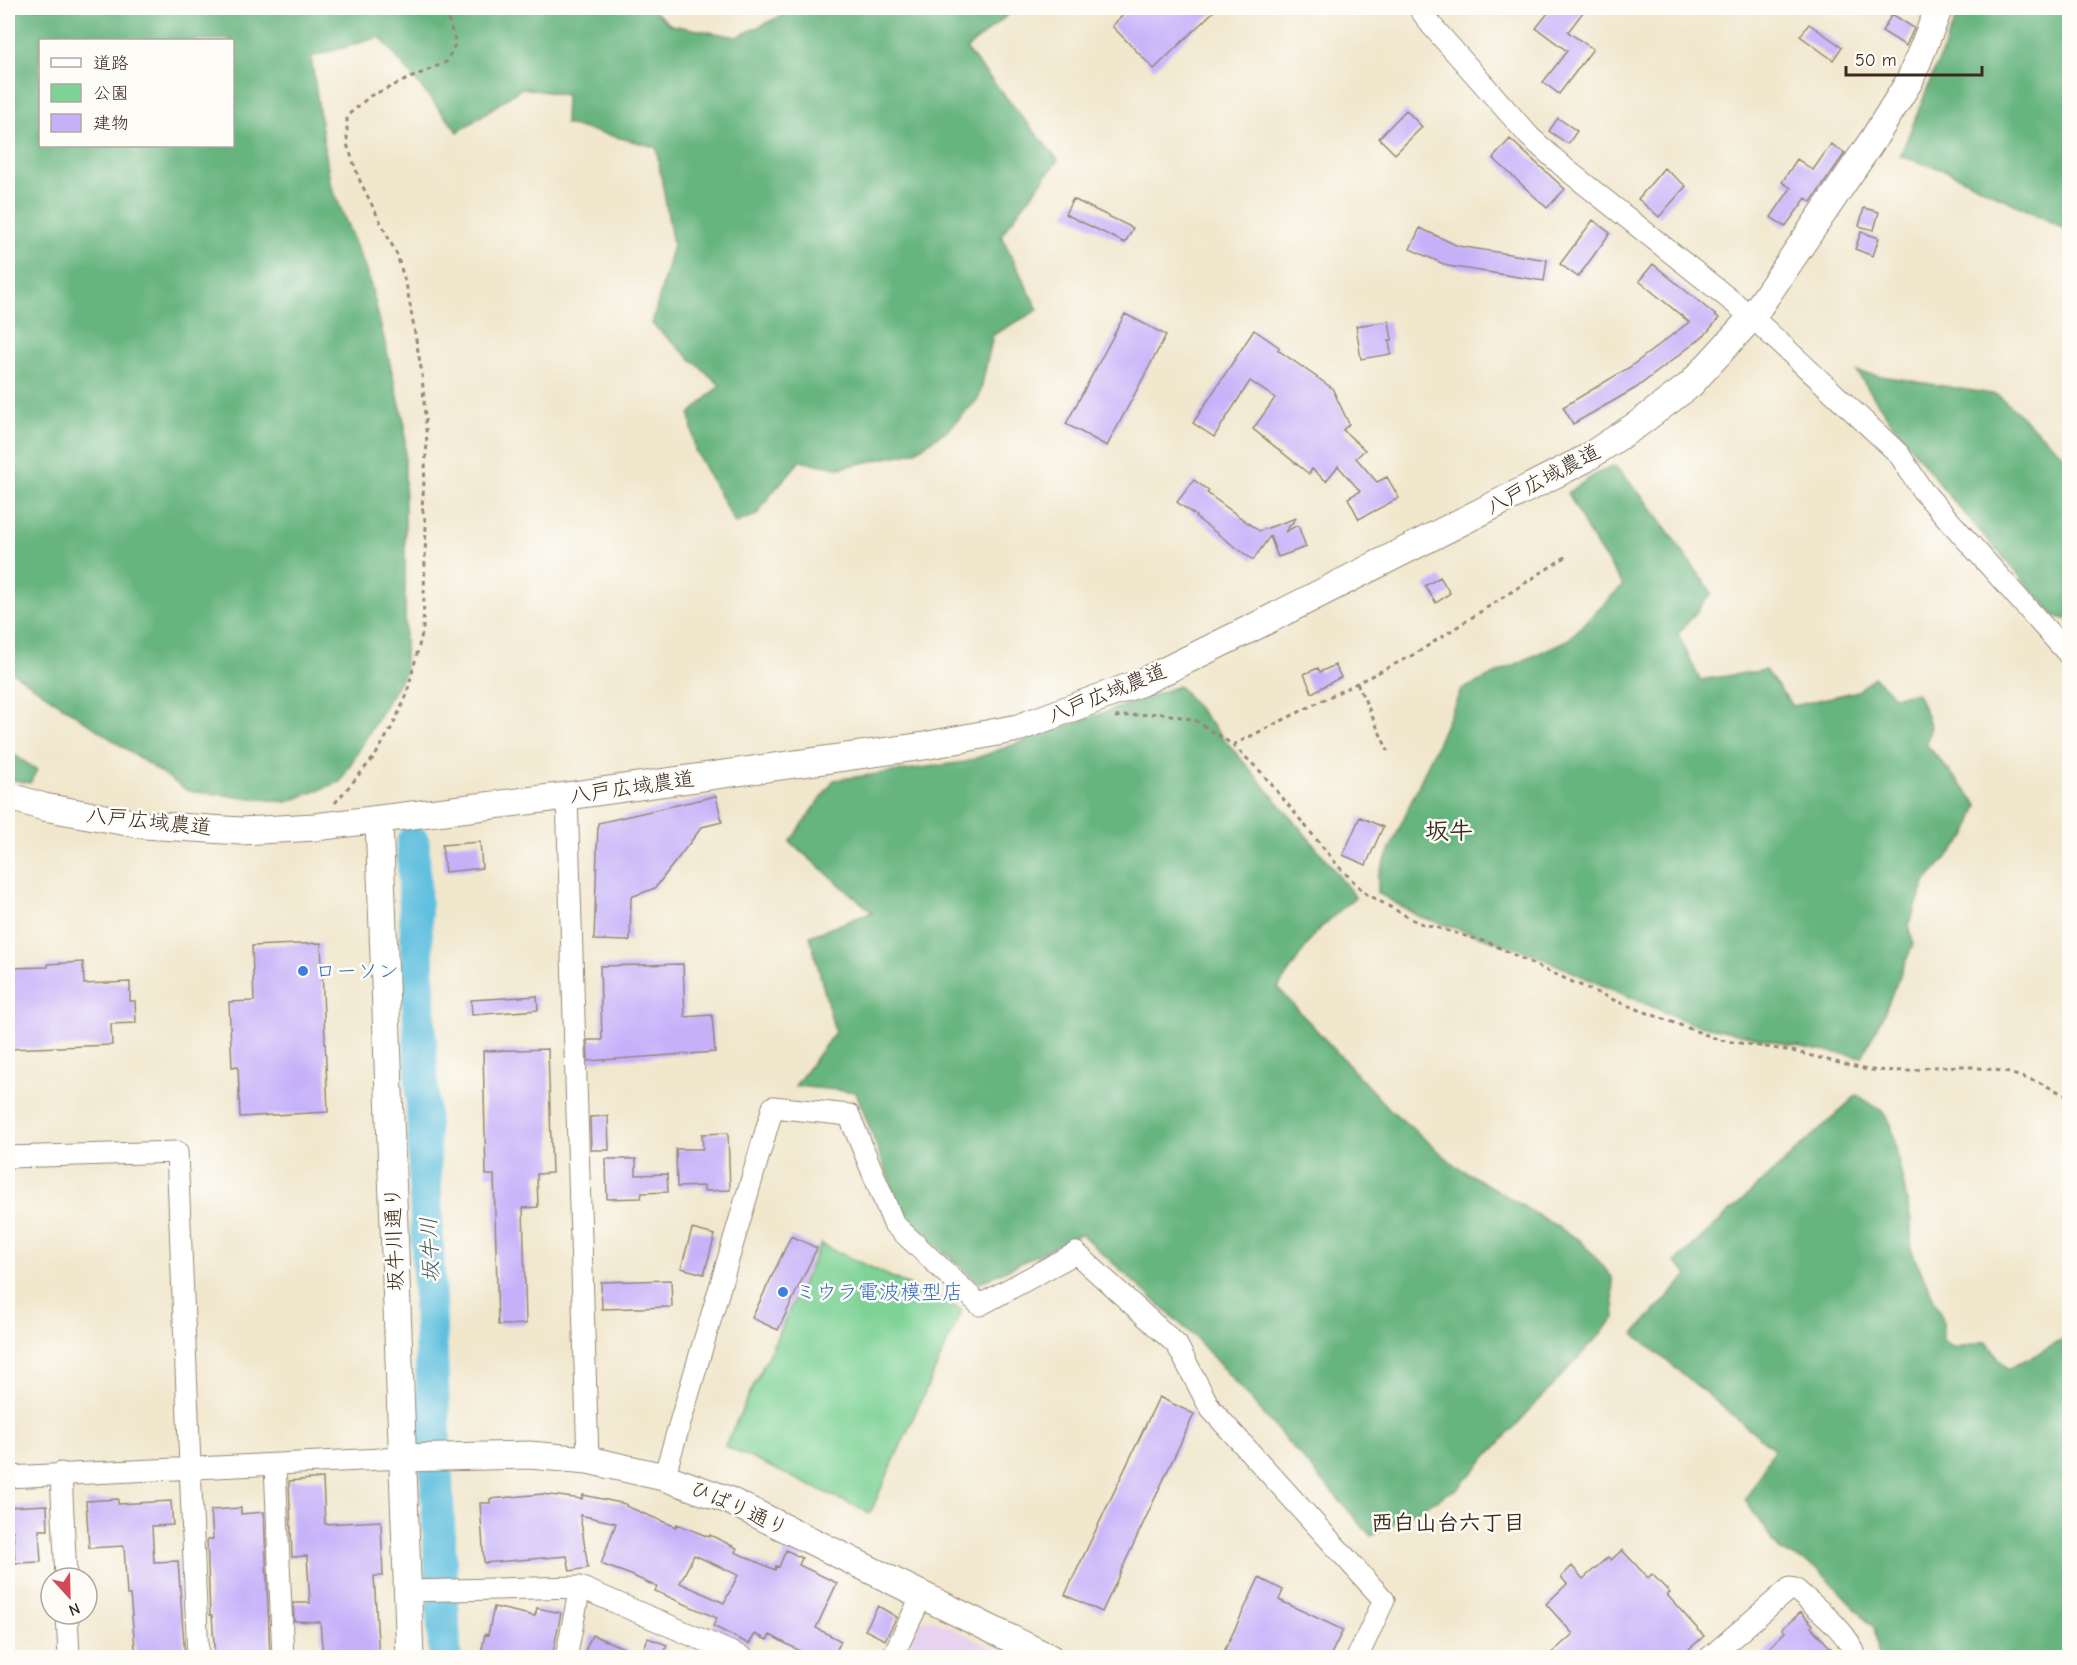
<svg xmlns="http://www.w3.org/2000/svg" width="2077" height="1665" font-family="'Comic Neue','Klee One',sans-serif">
<rect width="100%" height="100%" fill="#fdfcf7"/>
<filter id="ink" filterUnits="userSpaceOnUse"><feTurbulence type="fractalNoise" baseFrequency=".0167" numOctaves="2"/><feDisplacementMap in="SourceGraphic" scale="12" xChannelSelector="R" yChannelSelector="G"/><feConvolveMatrix kernelMatrix="1 2 1 2 8 2 1 2 1" color-interpolation-filters="sRGB"/></filter>
<filter id="wash" filterUnits="userSpaceOnUse"><feTurbulence type="fractalNoise" baseFrequency=".008" numOctaves="4" result="noise"/><feDisplacementMap in="SourceGraphic" scale="24" xChannelSelector="R" yChannelSelector="G"/><feGaussianBlur stdDeviation="1.35" result="paint"/><feColorMatrix in="noise" values="0 0 0 0 0 0 0 0 0 0 0 0 0 0 0 0 0 1.4 0 .05"/><feComposite in="paint" operator="in"/></filter>
<g filter="url(#wash)">
<rect width="100%" height="100%" fill="#f1e7cd"/>
<path fill="#e7d2ef" d="M 931,1619 L 1013,1657 L 902,1658 L 921,1620 Z"/>
<path fill="#7ed295" stroke="#5c7e5a" stroke-width="1.5" d="M 821,1244 L 962,1310 L 870,1513 L 725,1446 Z"/>
<path fill="#66b47e" stroke="#506f4e" stroke-width="1.5" fill-rule="evenodd" d="M 8,8 L 650,8 L 671,25 L 737,37 L 798,8 L 1016,8 L 966,49 L 1058,160 L 1001,235 L 1038,310 L 993,335 L 979,398 L 949,429 L 914,452 L 839,468 L 800,461 L 771,494 L 757,515 L 735,523 L 695,450 L 690,414 L 720,385 L 652,324 L 673,245 L 656,147 L 565,124 L 566,95 L 522,88 L 458,132 L 380,37 L 311,57 L 330,182 L 369,278 L 405,425 L 405,672 L 340,782 L 287,802 L 188,791 L 8,669 ZM 232,40 L 232,146 L 40,146 L 40,40 Z
M 1960,8 L 2069,8 L 2069,231 L 1950,172 L 1900,156 Z
M 1857,372 L 1998,395 L 2069,460 L 2069,620 L 2055,616 L 1950,497 L 1888,418 Z
M 1615,466 L 1647,502 L 1712,593 L 1678,634 L 1700,680 L 1765,670 L 1793,706 L 1858,691 L 1874,677 L 1894,696 L 1917,693 L 1931,726 L 1926,744 L 1978,805 L 1967,835 L 1926,881 L 1909,924 L 1913,944 L 1885,1011 L 1862,1057 L 1810,1049 L 1690,1023 L 1597,983 L 1531,953 L 1418,916 L 1378,893 L 1378,876 L 1461,690 L 1569,639 L 1623,585 L 1591,537 L 1568,493 L 1596,474 Z
M 1179,686 L 1321,853 L 1355,897 L 1315,933 L 1278,988 L 1385,1105 L 1456,1166 L 1581,1241 L 1612,1277 L 1615,1318 L 1458,1488 L 1371,1536 L 1196,1338 L 1081,1234 L 979,1283 L 903,1216 L 856,1092 L 795,1086 L 835,1032 L 810,936 L 872,912 L 790,842 L 834,780 L 965,762 Z
M 8,751 L 37,770 L 30,783 L 8,779 Z
M 1857,1095 L 1882,1111 L 1891,1124 L 1911,1221 L 1911,1249 L 1943,1320 L 1943,1340 L 1953,1348 L 1986,1341 L 2007,1369 L 2042,1352 L 2069,1335 L 2069,1657 L 1879,1657 L 1874,1627 L 1817,1568 L 1779,1550 L 1745,1500 L 1774,1449 L 1634,1334 L 1688,1275 L 1675,1262 Z"/>
<g fill="none" stroke-linecap="round" stroke-linejoin="round">
<path stroke="#61c0df" stroke-width="33" d="M 413,842 L 434,1428 L 445,1658"/>
</g>
<g id="blocks">
<path fill="#c6b1f9" fill-rule="evenodd" d="M 1130,8 L 1217,8 L 1154,69 L 1112,26 Z
M 1552,8 L 1586,8 L 1568,32 L 1593,49 L 1559,94 L 1543,82 L 1567,51 L 1536,28 Z
M 1892,14 L 1914,28 L 1906,46 L 1882,31 Z
M 1809,24 L 1842,47 L 1833,60 L 1800,36 Z
M 1406,110 L 1422,127 L 1395,154 L 1379,138 Z
M 1558,118 L 1577,131 L 1568,144 L 1549,131 Z
M 1510,139 L 1565,189 L 1547,208 L 1493,158 Z
M 1831,144 L 1845,153 L 1811,202 L 1806,198 L 1785,227 L 1771,217 L 1791,188 L 1782,182 L 1797,159 L 1813,170 Z
M 1664,168 L 1686,186 L 1659,217 L 1638,199 Z
M 1073,199 L 1133,228 L 1125,243 L 1065,214 Z
M 1864,208 L 1879,212 L 1874,230 L 1859,226 Z
M 1593,220 L 1610,233 L 1578,277 L 1560,264 Z
M 1420,228 L 1458,246 L 1547,260 L 1544,281 L 1448,266 L 1410,249 Z
M 1861,232 L 1879,238 L 1873,256 L 1855,249 Z
M 1653,264 L 1719,318 L 1705,335 L 1636,388 L 1573,424 L 1563,407 L 1630,367 L 1689,322 L 1639,281 Z
M 1125,314 L 1166,335 L 1107,446 L 1066,424 Z
M 1389,321 L 1392,340 L 1389,340 L 1391,354 L 1361,359 L 1356,326 Z
M 1254,330 L 1279,347 L 1278,350 L 1332,388 L 1349,424 L 1343,430 L 1365,450 L 1356,458 L 1377,482 L 1387,477 L 1399,498 L 1359,519 L 1348,498 L 1360,491 L 1338,466 L 1326,481 L 1312,469 L 1309,474 L 1253,429 L 1275,398 L 1250,381 L 1214,437 L 1193,423 Z
M 1194,480 L 1209,491 L 1207,493 L 1259,531 L 1296,518 L 1285,532 L 1298,525 L 1306,547 L 1278,557 L 1270,536 L 1253,560 L 1195,517 L 1196,516 L 1177,502 Z
M 1440,577 L 1450,593 L 1436,603 L 1425,586 Z
M 1335,665 L 1341,677 L 1312,693 L 1304,674 L 1318,668 L 1320,672 Z
M 716,796 L 722,822 L 702,827 L 655,888 L 631,897 L 630,941 L 594,940 L 598,823 Z
M 1360,817 L 1383,827 L 1366,865 L 1343,855 Z
M 480,842 L 482,868 L 445,872 L 442,845 Z
M 321,943 L 328,1112 L 240,1117 L 238,1066 L 232,1067 L 229,1002 L 254,1001 L 252,946 Z
M 83,962 L 84,984 L 130,982 L 130,1001 L 135,1001 L 136,1023 L 111,1024 L 112,1045 L 8,1049 L 8,968 L 48,967 L 48,964 Z
M 683,964 L 685,1017 L 712,1015 L 715,1052 L 588,1061 L 587,1040 L 602,1040 L 600,966 Z
M 537,996 L 538,1010 L 472,1015 L 471,1000 Z
M 548,1049 L 552,1173 L 537,1174 L 538,1207 L 523,1208 L 526,1324 L 498,1325 L 494,1175 L 486,1175 L 483,1051 Z
M 608,1116 L 609,1150 L 591,1150 L 590,1117 Z
M 728,1133 L 730,1190 L 704,1191 L 704,1186 L 677,1187 L 676,1149 L 703,1149 L 702,1134 Z
M 606,1159 L 636,1159 L 636,1175 L 667,1174 L 668,1192 L 642,1193 L 641,1198 L 607,1199 Z
M 692,1229 L 715,1235 L 704,1274 L 681,1268 Z
M 791,1236 L 817,1248 L 778,1330 L 752,1318 Z
M 671,1280 L 672,1307 L 602,1309 L 601,1282 Z
M 1159,1397 L 1194,1414 L 1102,1612 L 1065,1595 Z
M 323,1478 L 325,1524 L 381,1521 L 383,1576 L 374,1576 L 379,1658 L 323,1658 L 320,1622 L 294,1621 L 293,1603 L 310,1603 L 307,1556 L 292,1557 L 289,1481 Z
M 542,1494 L 582,1499 L 583,1495 L 626,1504 L 626,1506 L 676,1527 L 677,1524 L 709,1537 L 710,1535 L 737,1548 L 735,1552 L 775,1570 L 776,1566 L 779,1567 L 786,1550 L 802,1558 L 799,1565 L 837,1583 L 816,1628 L 841,1641 L 833,1658 L 813,1658 L 770,1635 L 767,1640 L 755,1634 L 749,1644 L 713,1626 L 717,1618 L 655,1591 L 657,1587 L 631,1575 L 601,1564 L 616,1523 L 580,1515 L 588,1568 L 570,1571 L 567,1556 L 484,1563 L 480,1503 L 490,1503 L 490,1499 ZM 694,1555 L 738,1575 L 724,1603 L 680,1583 Z
M 118,1499 L 118,1504 L 171,1501 L 173,1525 L 152,1526 L 154,1562 L 178,1561 L 185,1658 L 136,1658 L 130,1595 L 127,1595 L 124,1546 L 89,1548 L 86,1501 Z
M 47,1505 L 48,1530 L 39,1530 L 41,1562 L 15,1563 L 13,1531 L 8,1532 L 8,1507 Z
M 241,1508 L 241,1514 L 264,1512 L 270,1657 L 215,1658 L 212,1615 L 210,1615 L 207,1539 L 213,1539 L 211,1510 Z
M 1622,1550 L 1648,1578 L 1652,1574 L 1670,1593 L 1667,1595 L 1704,1636 L 1679,1658 L 1546,1658 L 1573,1634 L 1546,1604 L 1567,1584 L 1561,1577 L 1572,1566 L 1583,1579 L 1608,1557 L 1611,1560 Z
M 1259,1578 L 1283,1590 L 1279,1600 L 1343,1630 L 1329,1658 L 1221,1658 Z
M 878,1606 L 897,1617 L 885,1640 L 865,1630 Z
M 494,1607 L 535,1616 L 537,1608 L 561,1613 L 552,1658 L 485,1658 L 486,1655 L 481,1654 L 485,1634 L 488,1635 Z
M 1801,1612 L 1813,1625 L 1811,1627 L 1840,1658 L 1759,1658 L 1785,1632 L 1782,1629 Z
M 592,1635 L 641,1655 L 648,1638 L 667,1645 L 663,1658 L 582,1658 Z"/>
</g>
</g>
<g filter="url(#ink)">
<use href="#blocks" fill-opacity="0" stroke="#968876" stroke-width="1.5"/>
<g fill="none" stroke-linecap="round" stroke-linejoin="round">
<g stroke="#968876" stroke-width="23">
<path id="minor" d="M 1419,8 L 1432,26 L 1530,137 L 1567,170 L 1752,317 L 1899,454 L 1922,490 L 2070,656
M 567,796 L 588,1460
M 8,1157 L 177,1152 L 198,1658
M 275,1465 L 283,1658
M 61,1473 L 66,1578
M 8,1477 L 402,1458
M 664,1477 L 773,1107 L 849,1115 L 894,1224 L 980,1305 L 1076,1253 L 1177,1345 L 1210,1408 L 1384,1600 L 1357,1658
M 408,1591 L 580,1587 L 744,1658
M 67,1614 L 69,1658
M 566,1658 L 580,1587
M 892,1658 L 922,1595
M 1709,1658 L 1790,1588 L 1795,1589 C 1815,1607 1850,1632 1856,1658"/>
</g>
<g stroke="#968876" stroke-width="29">
<path id="tertiary" d="M 8,796 L 44,807 L 144,825 L 241,831 L 315,827 L 567,796 L 924,746 L 1018,728 L 1142,682 L 1260,624 L 1585,459 L 1638,424 L 1690,385 L 1752,317 L 1874,138 L 1910,80 L 1939,8
M 379,821 L 410,1658
M 402,1458 L 529,1455 L 588,1460 L 664,1477 L 728,1500 L 1050,1658"/>
</g>
<path stroke="#968876" stroke-width="3" stroke-dasharray="4.5 4.5" stroke-linecap="butt" d="M 1357,683 L 1388,751
M 1115,717 L 1161,713 L 1195,720 L 1233,745 L 1262,773 L 1339,867 L 1365,893 L 1417,922 L 1490,943 L 1543,969 L 1621,1003 L 1720,1040 L 1792,1051 L 1867,1070 L 1911,1071 L 1930,1067 L 1964,1066 L 2002,1071 L 2038,1082 L 2070,1097
M 1233,745 L 1415,654 L 1567,556
M 335,803 L 375,756 L 392,727 L 406,697 L 423,630 L 426,524 L 422,507 L 427,443 L 422,374 L 407,288 L 397,255 L 360,181 L 347,144 L 347,116 L 370,96 L 446,62 L 456,43 L 444,8"/>
<use href="#minor" stroke="#fff" stroke-width="21"/>
<use href="#tertiary" stroke="#fff" stroke-width="27"/>
</g>
</g>
<g fill="#3f7fe0" stroke="#fdfcf7" stroke-width="2">
<circle cx="303" cy="971" r="6"/>
<circle cx="783" cy="1292" r="6"/>
</g>
<g text-anchor="middle" stroke-width="5" stroke-linejoin="round" paint-order="stroke">
<g font-size="21" fill="#3b2a1e" stroke="#fdfcf7">
<text transform="translate(1543 479) rotate(-28)" y="7">八戸広域農道</text>
<text transform="translate(1107 693) rotate(-22)" y="7">八戸広域農道</text>
<text transform="translate(632 787) rotate(-8)" y="7">八戸広域農道</text>
<text transform="translate(149 821) rotate(6)" y="7">八戸広域農道</text>
<text transform="translate(394 1239) rotate(-92)" y="7">坂牛川通り</text>
<text transform="translate(739 1508) rotate(24)" y="7">ひばり通り</text>
</g>
<g font-size="21" fill="#366cbe" stroke="#fdfcf7" text-anchor="start">
<text x="315" y="978">ローソン</text>
<text x="795" y="1299">ミウラ電波模型店</text>
</g>
<g font-size="22" font-style="italic" fill="#485e62" stroke="#fdfcf7">
<text transform="translate(429 1250) rotate(-92)" y="8">坂牛川</text>
</g>
<g font-size="22" font-weight="bold" fill="#3b2a1e" stroke="#fdfcf7">
<text x="1448" y="1530">西白山台六丁目</text>
</g>
<g font-size="24" font-weight="bold" fill="#3b2a1e" stroke="#fdfcf7">
<text x="1449" y="839">坂牛</text>
</g>
</g>
<rect width="2077" height="1665" fill="none" stroke="#fdfcf7" stroke-width="30"/>
<rect x="39" y="39" width="195" height="108" fill="#fdfcf7" stroke="#afa8a0" stroke-width="1.5"/>
<rect x="51" y="58" width="30" height="9" fill="#ffffff" stroke="#afa8a0" stroke-width="1.5"/>
<text x="93" y="69" font-size="18" fill="#3b2a1e">道路</text>
<rect x="51" y="84" width="30" height="18" fill="#7ed295" stroke="#afa8a0" stroke-width="1.5"/>
<text x="93" y="99" font-size="18" fill="#3b2a1e">公園</text>
<rect x="51" y="114" width="30" height="18" fill="#c6b1f9" stroke="#afa8a0" stroke-width="1.5"/>
<text x="93" y="129" font-size="18" fill="#3b2a1e">建物</text>
<g transform="translate(69 1596) rotate(158)"><circle r="28" fill="#fdfcf7" stroke="#afa8a0" stroke-width="1.5"/>
<path d="M0-4.5L10 22L0 15L-10 22Z" fill="#d1495b"/>
<text y="-9" font-size="16" font-weight="bold" text-anchor="middle" fill="#3b2a1e">N</text>
</g>
<path d="M1846 66v9h136v-9" fill="none" stroke="#3b2a1e" stroke-width="3"/>
<text x="1855" y="66" font-size="18" fill="#3b2a1e" stroke="#fdfcf7" stroke-width="4.5" paint-order="stroke">50 m</text>
</svg>
